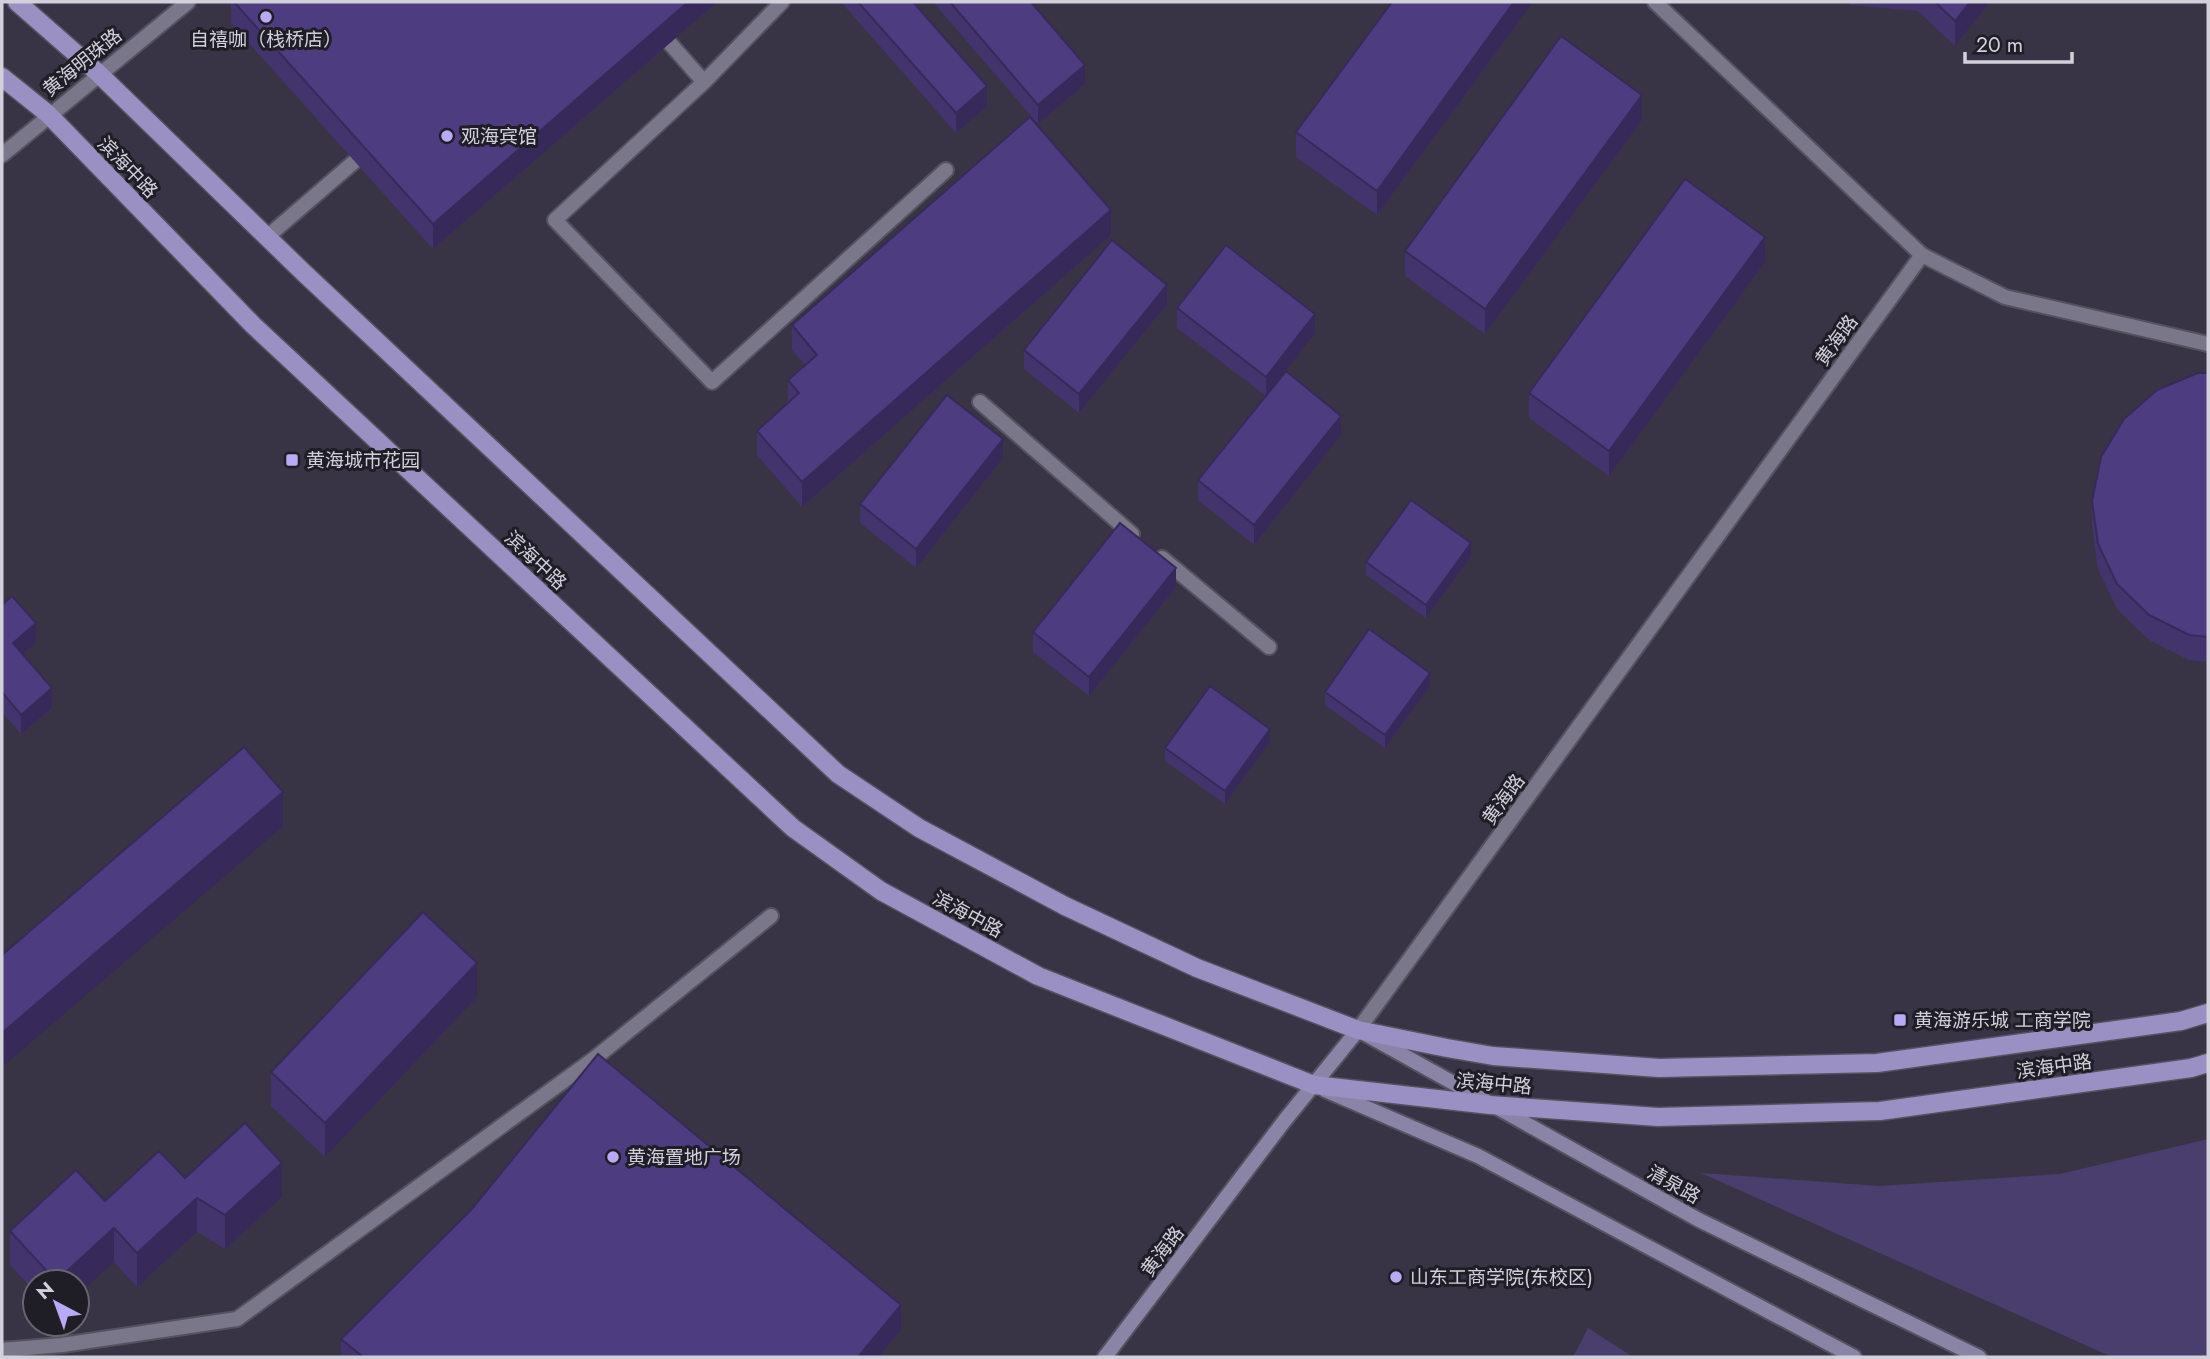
<svg xmlns="http://www.w3.org/2000/svg" width="2210" height="1359" font-family="Jost,'Noto Sans SC',sans-serif">
<rect width="100%" height="100%" fill="#383445"/>
<path fill="#493e6e" d="M 2208,1139 L 2208,1357 L 2112,1357 L 1701,1173 L 1879,1186 L 2060,1174 Z
M 1588,1328 L 1633,1357 L 1573,1357 Z"/>
<g fill="none" stroke-linecap="round" stroke-linejoin="round">
<g stroke="#555260" stroke-width="18">
<path id="service" d="M 1655,2 L 1922,255 L 2005,297 L 2208,344
M 659,31 L 704,82 L 555,220 L 712,382 L 946,170
M 704,82 L 782,2
M 267,237 L 369,149"/>
</g>
<g stroke="#555260" stroke-width="18">
<path id="minor" d="M 2,155 L 188,2
M 980,402 L 1132,534
M 1162,558 L 1269,647
M 1358,1030 L 1922,255
M 2,1350 L 62,1345 L 237,1319 L 595,1058 L 771,916"/>
</g>
<g stroke="#555260" stroke-width="18">
<path id="secondary" d="M 1325,1090 L 1478,1156 L 1854,1357
M 1105,1357 L 1285,1120 L 1358,1030 L 1699,1220 L 1979,1357"/>
</g>
<g stroke="#555260" stroke-width="21">
<path id="primary" d="M 17,2 L 98,73 L 303,272 L 838,774 L 919,828 L 1065,906 L 1197,968 L 1358,1030 L 1447,1048 L 1493,1056 L 1659,1068 L 1877,1063 L 2181,1021 L 2208,1013
M 2,77 L 48,114 L 253,325 L 793,828 L 881,891 L 1038,976 L 1314,1085 L 1490,1105 L 1658,1117 L 1880,1111 L 2191,1068 L 2208,1063"/>
</g>
<use href="#service" stroke="#7a778a" stroke-width="14"/>
<use href="#minor" stroke="#7a778a" stroke-width="14"/>
<use href="#secondary" stroke="#8a84a7" stroke-width="14"/>
<use href="#primary" stroke="#9a90c4" stroke-width="18"/>
</g>
<path fill="#43346e" d="M 231,2 L 717,2 L 433,249 L 231,23 Z
M 841,2 L 913,2 L 987,106 L 956,133 Z
M 933,2 L 1031,2 L 1085,84 L 1038,124 Z
M 1392,2 L 1533,2 L 1377,215 L 1296,157 L 1296,132 Z
M 1847,2 L 1990,2 L 1955,46 L 1918,11 L 1850,5 Z
M 1642,120 L 1485,334 L 1405,276 L 1405,251 Z
M 1111,235 L 802,507 L 757,455 L 757,431 L 788,403 L 788,380 L 805,365 L 792,350 L 792,325 Z
M 1765,262 L 1609,476 L 1529,418 L 1529,393 Z
M 1167,304 L 1079,413 L 1024,369 L 1024,350 Z
M 1177,308 L 1315,333 L 1266,395 L 1341,435 L 1254,545 L 1198,500 L 1198,480 L 1266,396 L 1177,328 Z
M 2208,373 L 2208,662 L 2189,660 L 2149,640 L 2117,609 L 2098,569 L 2092,525 L 2092,501 Z
M 1003,458 L 916,568 L 860,523 L 860,504 Z
M 1471,556 L 1426,618 L 1366,575 L 1366,562 Z
M 1176,587 L 1089,696 L 1033,652 L 1033,632 Z
M 2,605 L 36,643 L 23,654 L 52,708 L 21,734 L 2,712 Z
M 1430,686 L 1385,748 L 1325,705 L 1325,692 Z
M 1270,742 L 1225,804 L 1165,761 L 1165,748 Z
M 477,997 L 325,1157 L 271,1106 L 271,1072 Z
M 185,1178 L 282,1197 L 225,1249 L 197,1232 L 137,1287 L 114,1262 L 77,1282 L 35,1282 L 35,1292 L 10,1265 L 10,1231 Z
M 901,1330 L 878,1357 L 341,1357 L 341,1339 Z"/>
<path fill="#372a5a" d="M 688,2 L 717,2 L 433,249 L 433,224 Z
M 1514,2 L 1533,2 L 1377,215 L 1377,191 Z
M 1970,2 L 1990,2 L 1955,46 L 1955,21 Z
M 1085,65 L 1085,84 L 1038,124 L 1038,105 Z
M 987,86 L 987,106 L 956,133 L 956,113 Z
M 1642,95 L 1642,120 L 1485,334 L 1485,309 Z
M 1111,210 L 1111,235 L 802,507 L 802,482 Z
M 1765,237 L 1765,262 L 1609,476 L 1609,451 Z
M 1167,285 L 1167,304 L 1079,413 L 1079,394 Z
M 1315,314 L 1315,333 L 1266,396 L 1266,377 Z
M 1341,416 L 1341,435 L 1254,545 L 1254,525 Z
M 1003,439 L 1003,458 L 916,568 L 916,549 Z
M 1471,543 L 1471,556 L 1426,618 L 1426,605 Z
M 1176,568 L 1176,587 L 1089,696 L 1089,677 Z
M 36,623 L 36,643 L 13,662 L 13,643 Z
M 1430,673 L 1430,686 L 1385,748 L 1385,735 Z
M 52,688 L 52,708 L 21,734 L 21,715 Z
M 1270,729 L 1270,742 L 1225,804 L 1225,791 Z
M 283,792 L 283,826 L 2,1067 L 2,1033 Z
M 477,963 L 477,997 L 325,1157 L 325,1123 Z
M 282,1163 L 282,1197 L 225,1249 L 225,1215 Z
M 197,1198 L 197,1232 L 137,1287 L 137,1253 Z
M 114,1228 L 114,1262 L 77,1296 L 77,1282 L 56,1282 Z
M 901,1305 L 901,1330 L 878,1357 L 858,1357 Z"/>
<path fill="#4e3c80" stroke="#372a5a" stroke-width="2" d="M 234,2 L 688,2 L 433,224 Z
M 858,2 L 913,2 L 987,86 L 956,113 Z
M 950,2 L 1031,2 L 1085,65 L 1038,105 Z
M 1392,2 L 1514,2 L 1377,191 L 1296,132 Z
M 1935,2 L 1970,2 L 1955,21 Z
M 1561,36 L 1642,95 L 1485,309 L 1405,251 Z
M 1030,117 L 1111,210 L 802,482 L 757,431 L 799,393 L 788,380 L 817,355 L 792,325 Z
M 1685,179 L 1765,237 L 1609,451 L 1529,393 Z
M 1112,240 L 1167,285 L 1079,394 L 1024,350 Z
M 1226,245 L 1315,314 L 1266,377 L 1177,308 Z
M 1286,371 L 1341,416 L 1254,525 L 1198,480 Z
M 2198,373 L 2208,373 L 2208,637 L 2189,635 L 2149,615 L 2117,584 L 2098,544 L 2092,501 L 2101,457 L 2124,419 L 2157,390 Z
M 947,395 L 1003,439 L 916,549 L 860,504 Z
M 1411,500 L 1471,543 L 1426,605 L 1366,562 Z
M 1120,523 L 1176,568 L 1089,677 L 1033,632 Z
M 12,596 L 36,623 L 13,643 L 52,688 L 21,715 L 2,692 L 2,605 Z
M 1369,629 L 1430,673 L 1385,735 L 1325,692 Z
M 1210,686 L 1270,729 L 1225,791 L 1165,748 Z
M 244,747 L 283,792 L 2,1033 L 2,955 Z
M 423,912 L 477,963 L 325,1123 L 271,1072 Z
M 598,1054 L 901,1305 L 858,1357 L 363,1357 L 341,1339 L 471,1210 Z
M 245,1123 L 282,1163 L 225,1215 L 197,1198 L 137,1253 L 114,1228 L 56,1281 L 10,1231 L 76,1170 L 105,1201 L 159,1151 L 185,1178 Z"/>
<g fill="#baaaf6" stroke="#1f1d25" stroke-width="2.5">
<circle cx="266" cy="17" r="7"/>
<circle cx="447" cy="136" r="7"/>
<rect x="285" y="453" width="14" height="14" rx="3.5"/>
<rect x="1893" y="1013" width="14" height="14" rx="3.5"/>
<circle cx="613" cy="1157" r="7"/>
<circle cx="1396" cy="1277" r="7"/>
</g>
<g text-anchor="middle" stroke-width="6" stroke-linejoin="round" paint-order="stroke">
<g font-size="19" fill="#d2d1db" stroke="#1f1d25" text-anchor="start">
<text x="266" y="46" text-anchor="middle">自禧咖（栈桥店）</text>
<text x="461" y="143">观海宾馆</text>
<text x="306" y="467">黄海城市花园</text>
<text x="1914" y="1027">黄海游乐城 工商学院</text>
<text x="627" y="1164">黄海置地广场</text>
<text x="1410" y="1284">山东工商学院(东校区)</text>
</g>
<g font-size="19" fill="#d2d1db" stroke="#1f1d25">
<text transform="translate(82 62) rotate(-39)" y="7">黄海明珠路</text>
<text transform="translate(128 167) rotate(46)" y="7">滨海中路</text>
<text transform="translate(1836 340) rotate(-54)" y="7">黄海路</text>
<text transform="translate(536 560) rotate(43)" y="7">滨海中路</text>
<text transform="translate(1503 799) rotate(-54)" y="7">黄海路</text>
<text transform="translate(968 914) rotate(28)" y="7">滨海中路</text>
<text transform="translate(2054 1066) rotate(-8)" y="7">滨海中路</text>
<text transform="translate(1494 1083) rotate(5)" y="7">滨海中路</text>
<text transform="translate(1674 1184) rotate(29)" y="7">清泉路</text>
<text transform="translate(1162 1251) rotate(-53)" y="7">黄海路</text>
</g>
</g>
<rect width="2210" height="1359" fill="none" stroke="#d2d1db" stroke-width="7"/>
<g transform="translate(56 1303) rotate(319)"><circle r="33" fill="#1f1d25" stroke="#67656e" stroke-width="2"/>
<path d="M0-5L12 26L0 18L-12 26Z" fill="#baaaf6"/>
<text y="-10" font-size="19" font-weight="bold" text-anchor="middle" fill="#d2d1db">N</text>
</g>
<path d="M1965 52v10h107v-10" fill="none" stroke="#d2d1db" stroke-width="3.5"/>
<text x="1976" y="52" font-size="21" fill="#d2d1db" stroke="#1f1d25" stroke-width="5" paint-order="stroke">20 m</text>
</svg>
